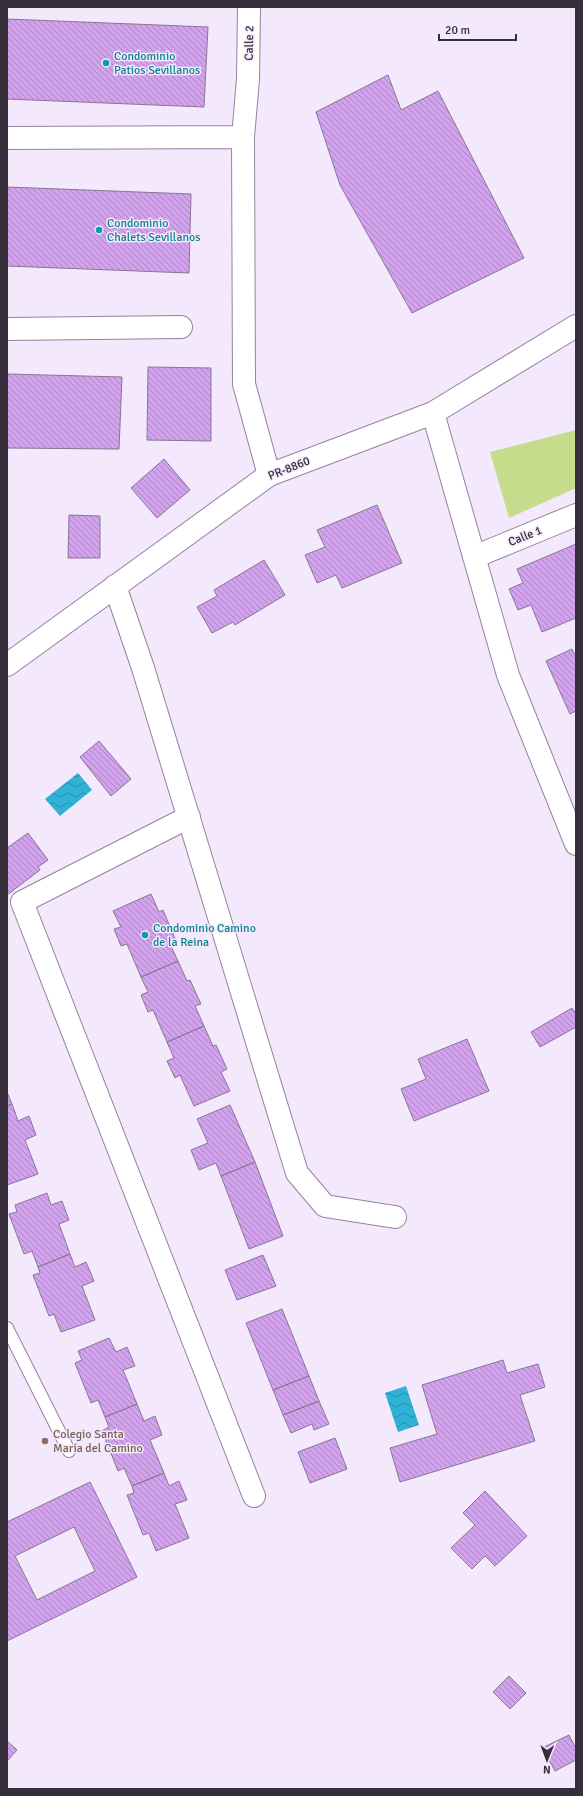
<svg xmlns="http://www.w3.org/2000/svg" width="583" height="1796" font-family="Signika,sans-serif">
<defs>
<pattern id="water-waves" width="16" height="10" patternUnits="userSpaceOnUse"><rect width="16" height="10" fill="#2fb2d5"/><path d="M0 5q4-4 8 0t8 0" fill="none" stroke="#2991ae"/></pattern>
<pattern id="building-back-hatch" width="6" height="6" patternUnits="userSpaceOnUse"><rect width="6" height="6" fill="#d3a2ef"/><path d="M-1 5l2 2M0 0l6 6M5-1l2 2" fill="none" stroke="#ac84c3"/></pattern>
</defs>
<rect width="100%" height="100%" fill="#f4e8fc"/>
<path fill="#c6dc8d" d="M 576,430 L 576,488 L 509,518 L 490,452 Z"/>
<path fill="url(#water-waves)" d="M 78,773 L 92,790 L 60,816 L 45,799 Z
M 406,1386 L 419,1425 L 398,1432 L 385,1393 Z"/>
<path fill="url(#building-back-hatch)" stroke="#887693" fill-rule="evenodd" d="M 7,19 L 208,27 L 204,107 L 7,99 Z
M 388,75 L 401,110 L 438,91 L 524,258 L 412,313 L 340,185 L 316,112 Z
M 7,187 L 191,194 L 189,273 L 7,266 Z
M 148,367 L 211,368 L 211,441 L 147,440 Z
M 7,374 L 122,377 L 119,449 L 7,448 Z
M 164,459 L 190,490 L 157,518 L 131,488 Z
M 377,505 L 402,563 L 342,588 L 336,575 L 317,583 L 305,555 L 325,547 L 317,530 Z
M 69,515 L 100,516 L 100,558 L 68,558 Z
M 576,544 L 576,618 L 542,632 L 531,605 L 518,610 L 509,589 L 523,583 L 517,569 Z
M 264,560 L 285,595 L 235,625 L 233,622 L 212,633 L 197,607 L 217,596 L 214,590 Z
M 572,649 L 576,657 L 576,711 L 570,714 L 546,661 Z
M 99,741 L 131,779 L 111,796 L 80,757 Z
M 28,833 L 48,860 L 38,867 L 40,870 L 7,895 L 7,848 Z
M 151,894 L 159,912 L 163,910 L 176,941 L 170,944 L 178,961 L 141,977 L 127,944 L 121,946 L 114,929 L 121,927 L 113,911 Z
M 178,961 L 187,981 L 190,980 L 201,1004 L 195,1006 L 204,1026 L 167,1042 L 153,1010 L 148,1012 L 141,995 L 148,992 L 141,977 Z
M 572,1008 L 576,1014 L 576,1027 L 540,1047 L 531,1032 Z
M 204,1026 L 213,1046 L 216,1045 L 227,1069 L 221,1072 L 230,1091 L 194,1106 L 180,1075 L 175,1078 L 167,1061 L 174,1058 L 167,1042 Z
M 467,1039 L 489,1091 L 414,1121 L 401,1089 L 426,1079 L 418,1059 Z
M 7,1092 L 12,1104 L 7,1106 Z
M 12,1104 L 18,1121 L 29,1116 L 36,1135 L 25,1140 L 38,1174 L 7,1185 L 7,1106 Z
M 230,1105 L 255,1162 L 221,1176 L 216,1163 L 199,1170 L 191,1150 L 208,1143 L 197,1119 Z
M 255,1162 L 283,1236 L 249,1249 L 221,1176 Z
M 47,1193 L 51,1205 L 62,1201 L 69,1220 L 59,1224 L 70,1254 L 38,1267 L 32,1251 L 24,1254 L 9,1214 L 17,1212 L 15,1205 Z
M 70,1254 L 75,1267 L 86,1262 L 94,1281 L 82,1286 L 95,1320 L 61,1332 L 54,1314 L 49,1316 L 33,1275 L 40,1273 L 38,1267 Z
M 263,1255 L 276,1286 L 237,1300 L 225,1270 Z
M 282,1309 L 309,1376 L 273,1390 L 246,1323 Z
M 109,1338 L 116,1352 L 127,1347 L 135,1366 L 123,1370 L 137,1404 L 105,1417 L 98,1400 L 91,1403 L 75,1363 L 82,1360 L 78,1351 Z
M 503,1360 L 507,1373 L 538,1364 L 545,1387 L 520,1395 L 535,1441 L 400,1482 L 390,1448 L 437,1434 L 422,1385 Z
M 309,1376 L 319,1401 L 283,1415 L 273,1390 Z
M 319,1401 L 329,1424 L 314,1430 L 312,1424 L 291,1433 L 283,1415 Z
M 137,1404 L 144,1421 L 155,1416 L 162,1435 L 150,1440 L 164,1473 L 132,1486 L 124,1468 L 118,1471 L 102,1431 L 109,1427 L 105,1417 Z
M 335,1438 L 347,1469 L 310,1483 L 298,1452 Z
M 164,1473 L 169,1486 L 179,1481 L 187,1500 L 175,1504 L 189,1538 L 156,1551 L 149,1533 L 143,1535 L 127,1495 L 134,1493 L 132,1486 Z
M 90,1482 L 137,1577 L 7,1641 L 7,1522 ZM 74,1527 L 95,1571 L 37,1600 L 15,1556 Z
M 485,1491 L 527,1536 L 495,1566 L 485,1556 L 472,1569 L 451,1548 L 475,1525 L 463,1513 Z
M 509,1676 L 526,1693 L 510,1709 L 493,1692 Z
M 569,1735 L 576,1749 L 576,1760 L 555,1771 L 542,1748 Z
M 7,1741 L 17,1750 L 7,1761 Z"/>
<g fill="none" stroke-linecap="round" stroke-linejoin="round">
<g stroke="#95829f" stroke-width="14">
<path id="service" d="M 7,1328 L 69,1451"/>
</g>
<g stroke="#95829f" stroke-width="24">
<path id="minor" d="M 249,7 L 248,79 L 243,137 L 244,384 L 269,475
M 7,138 L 243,137
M 7,329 L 181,327
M 433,413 L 508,675 L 576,844
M 474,557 L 576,515
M 115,586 L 143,668 L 297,1173 L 325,1206 L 395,1217
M 189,817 L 22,902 L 254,1496"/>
</g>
<g stroke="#95829f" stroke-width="24">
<path id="tertiary" d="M 7,665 L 269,475 L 433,413 L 576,326"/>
</g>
<use href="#service" stroke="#fff" stroke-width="12"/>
<use href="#minor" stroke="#fff" stroke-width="22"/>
<use href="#tertiary" stroke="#fff" stroke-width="22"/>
</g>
<g fill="#0f9aa8" stroke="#f4e8fc" stroke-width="1.5">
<circle cx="106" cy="63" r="4"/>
<circle cx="99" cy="230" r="4"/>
<circle cx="145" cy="935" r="4"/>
</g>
<circle fill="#8d6e63" stroke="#f4e8fc" stroke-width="1.5" cx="45" cy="1441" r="4"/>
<g text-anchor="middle" stroke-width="3" stroke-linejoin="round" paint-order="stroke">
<g font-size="12" fill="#362e3a" stroke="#f4e8fc">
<text transform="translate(249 43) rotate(-89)" y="4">Calle 2</text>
<text transform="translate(289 468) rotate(-22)" y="4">PR-8860</text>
<text transform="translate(525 536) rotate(-22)" y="4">Calle 1</text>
</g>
<g font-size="12" fill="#0d838f" stroke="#f4e8fc" text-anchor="start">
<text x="114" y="60">Condominio<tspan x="114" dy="14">Patios Sevillanos</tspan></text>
<text x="107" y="227">Condominio<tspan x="107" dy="14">Chalets Sevillanos</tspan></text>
<text x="153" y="932">Condominio Camino<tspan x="153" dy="14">de la Reina</tspan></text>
</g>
<g font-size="12" fill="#785e54" stroke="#f4e8fc" text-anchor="start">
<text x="53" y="1438">Colegio Santa<tspan x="53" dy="14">María del Camino</tspan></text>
</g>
</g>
<rect width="583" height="1796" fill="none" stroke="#362e3a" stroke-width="16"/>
<g transform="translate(547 1760) rotate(181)" stroke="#f4e8fc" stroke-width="3" paint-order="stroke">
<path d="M0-3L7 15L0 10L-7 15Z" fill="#362e3a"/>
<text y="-6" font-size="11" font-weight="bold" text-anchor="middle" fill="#362e3a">N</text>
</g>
<path d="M439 34v6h77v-6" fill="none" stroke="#362e3a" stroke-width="2"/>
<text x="445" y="34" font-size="12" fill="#362e3a" stroke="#f4e8fc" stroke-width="3" paint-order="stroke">20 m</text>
</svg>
